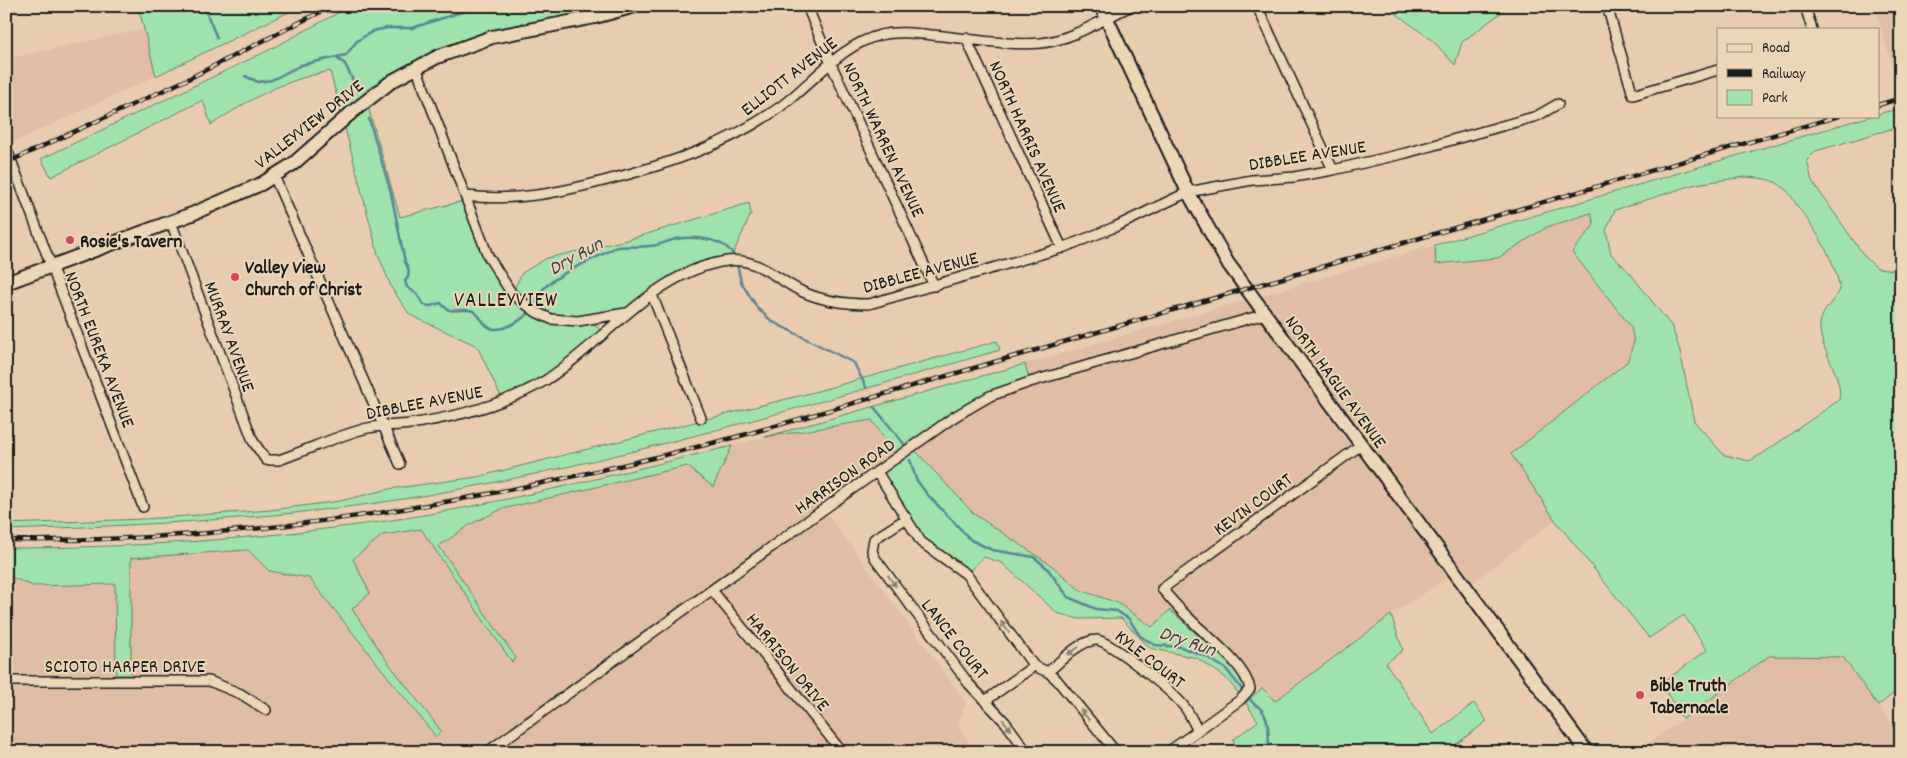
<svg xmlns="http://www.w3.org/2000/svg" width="1907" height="758" font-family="Dekko,sans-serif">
<rect width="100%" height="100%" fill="#e9ccae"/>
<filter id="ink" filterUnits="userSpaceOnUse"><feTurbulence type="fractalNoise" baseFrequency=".02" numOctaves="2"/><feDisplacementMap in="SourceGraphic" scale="10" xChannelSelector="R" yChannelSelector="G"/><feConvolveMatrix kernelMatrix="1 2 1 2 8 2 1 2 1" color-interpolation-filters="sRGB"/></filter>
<g filter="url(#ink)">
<path fill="#e1bea3" d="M 1874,6 L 1901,6 L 1901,78 L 1896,79 Z
M 143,29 L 156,76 L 6,146 L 6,59 Z
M 1591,213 L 1594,225 L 1573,252 L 1631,327 L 1634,342 L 1627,362 L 1511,454 L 1555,520 L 1466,588 L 1455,573 L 1391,615 L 1274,701 L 1262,688 L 1248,687 L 1170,610 L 1152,627 L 1118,603 L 1080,590 L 1051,565 L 974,514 L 913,447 L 954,417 L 1030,381 L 1025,364 L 1435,245 L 1437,264 L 1498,258 L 1547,227 Z
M 872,420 L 897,458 L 824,509 L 966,702 L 958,726 L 976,752 L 6,752 L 6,575 L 33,586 L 115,584 L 116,675 L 131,675 L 131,558 L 248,550 L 269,571 L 309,578 L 436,737 L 351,608 L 370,593 L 353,559 L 383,535 L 421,529 L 512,661 L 516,658 L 438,547 L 471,524 L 502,509 L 688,466 L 713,487 L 732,446 L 765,437 Z
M 1769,656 L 1843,657 L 1901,736 L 1901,752 L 1637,752 Z"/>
<path fill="#9fe2ac" stroke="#5e7f64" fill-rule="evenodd" d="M 138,6 L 301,6 L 156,76 Z
M 351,6 L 635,6 L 475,42 L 366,100 L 400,217 L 467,200 L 488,256 L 512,293 L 522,273 L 547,258 L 627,240 L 749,203 L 751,214 L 730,260 L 695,270 L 626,313 L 591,321 L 603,333 L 567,366 L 503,401 L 477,346 L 410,315 L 392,289 L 378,254 L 330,71 C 281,81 252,98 211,125 L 203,100 L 51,177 L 41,159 L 267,51 Z
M 1386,6 L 1510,6 L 1462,42 L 1455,65 L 1433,41 Z
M 1901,108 L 1901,126 L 1816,151 L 1807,160 L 1812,181 L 1865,257 L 1877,268 L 1895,270 L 1901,267 L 1901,687 L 1878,706 L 1843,657 L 1769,656 L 1683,719 L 1661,684 L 1707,650 L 1684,615 L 1649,638 L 1555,520 L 1511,454 L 1627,362 L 1634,342 L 1631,327 L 1572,252 L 1594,225 L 1591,213 L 1547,227 L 1498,258 L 1436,264 L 1435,245 L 1871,116 L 1878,116 L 1878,114 ZM 1744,177 C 1759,178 1773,178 1784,188 C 1790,193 1794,201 1798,207 C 1817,232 1835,259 1840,290 C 1834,300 1821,312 1820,324 C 1818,349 1844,375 1839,400 L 1762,454 L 1749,461 L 1724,455 L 1694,421 L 1680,351 L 1672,327 L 1630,273 L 1611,254 L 1606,230 L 1615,210 L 1696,184 Z
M 997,341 L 1000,350 C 809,405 618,462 422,496 C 285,519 146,525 6,530 L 6,524 L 144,519 L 271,510 L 340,501 L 389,489 L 477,477 L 814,392 Z
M 1025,364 L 1030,382 L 990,396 L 913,448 L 974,514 L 1051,565 L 1080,590 L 1118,603 L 1152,627 L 1170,610 L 1237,671 L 1248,687 L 1240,695 L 1225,677 L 1197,658 L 1150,648 L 1121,618 L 1079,619 L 1057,613 L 1002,563 L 984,557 L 966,574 L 926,546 L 877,472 L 897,458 L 872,420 L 765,437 Z
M 732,446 L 713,487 L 687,466 L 502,509 L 471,524 L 439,546 L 516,658 L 512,662 L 421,529 L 383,535 L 353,559 L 370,593 L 352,609 L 387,661 L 442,732 L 436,737 L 309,578 L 269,571 L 248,550 L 131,558 L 131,675 L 116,675 L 115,584 L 33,586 L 6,575 L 6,548 C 133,548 260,539 386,521 C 503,504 618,473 732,446 Z
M 1391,615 L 1403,650 L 1386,663 L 1433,734 L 1474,703 L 1487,721 L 1446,752 L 1239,752 L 1233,740 L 1258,721 L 1246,703 L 1262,688 L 1275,701 Z"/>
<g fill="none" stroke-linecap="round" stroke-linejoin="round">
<path stroke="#5a8495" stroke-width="2.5" d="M 200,6 L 207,14 L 217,38
M 338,59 L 345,64 L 358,91
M 245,76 L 258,82 L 272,80 L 301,65 L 346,55 L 357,41 L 373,31 L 387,28 L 412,28 L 480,6
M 369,119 L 391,193 L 405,262 C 409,269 411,275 405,281 L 407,287 L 417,294 L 424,305 L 430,306 L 441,303 C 450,315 456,309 468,310 C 481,310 481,328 494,329 C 508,330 529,316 536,304 C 539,299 535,302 538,297 C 540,292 546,286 550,283 C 569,268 594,260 614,248 C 627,245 637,248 649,246 C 658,246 667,241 676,239 C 695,236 727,238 735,258
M 737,264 L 741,282 L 758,309 L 773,322 L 854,363 L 866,387
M 874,407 L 904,444
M 910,460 L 916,479 L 926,493 L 971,540 L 992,550 L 1034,557 L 1047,568 L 1068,597 L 1096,609 L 1117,611 L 1129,619 L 1140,636 L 1155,645 L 1181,647 L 1205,656 L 1226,669 L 1253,703 C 1272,713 1268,734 1269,752"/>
<g stroke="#1c1c1c" stroke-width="12">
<path id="street" d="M 807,6 L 831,64 L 934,286
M 1257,6 L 1333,170
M 1607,6 L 1633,95 L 1718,70
M 1805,6 L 1812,29
M 966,38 L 1062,248
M 416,67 L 488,256 L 512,294 L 536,312 L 551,319 L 578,321 L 626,313
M 6,147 L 143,507
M 274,176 L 400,464
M 466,196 C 517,202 562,192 611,179 C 671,163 729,144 780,107 C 813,83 839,46 880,35 C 897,31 914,33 932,35 C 967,38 1005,46 1041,43 C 1072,40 1103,19 1131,6
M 171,222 L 253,441 L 266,460 L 279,460 C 308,450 338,435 368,428 C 381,425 396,426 410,424 C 456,417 505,405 546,380 C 604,343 654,271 727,261 C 758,257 777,280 803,292 C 823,301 847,304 869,304 L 1062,248 L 1115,227 L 1188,192 L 1252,180 L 1294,177 L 1333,170 L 1406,153 L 1537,116 L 1558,104
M 652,295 L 701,418
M 877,472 L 921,542 L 966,574 L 1034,666 L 1048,672 L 1057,680 L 1116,752
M 907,518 L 874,539 L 872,551 L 875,558 L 969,684 L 1006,723 L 1027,752
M 712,590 L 842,752
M 1048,672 C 1061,661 1079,641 1096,640 C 1108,639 1172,692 1182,704 C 1189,711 1193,722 1198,731
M 6,681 L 209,681 L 241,694 L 266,710
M 985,701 L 1034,666
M 487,752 L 824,509 L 954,417 L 990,396 L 1030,382 L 1265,314
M 1168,752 L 1240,700 L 1250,689 C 1245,664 1206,636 1188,617 C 1178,608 1170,598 1162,589 L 1361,445"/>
</g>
<g stroke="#1c1c1c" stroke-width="16">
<path id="secondary" d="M 1101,6 L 1188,192 L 1227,262 L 1587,752
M 6,283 L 192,214 L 261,184 L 293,164 L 351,113 L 392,81 L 437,57 L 492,37 L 595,17 L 635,6"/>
</g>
<use href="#street" stroke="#ecd6b5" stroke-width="9"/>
<use href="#secondary" stroke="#ecd6b5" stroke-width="12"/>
<g stroke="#1c1c1c" stroke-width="4.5">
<path id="rail" d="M 1878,105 L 1901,98
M 6,163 L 186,80 L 332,6
M 6,540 C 261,544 506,498 751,433 L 1839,116"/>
</g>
<use href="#rail" stroke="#ecd6b5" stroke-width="2.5" stroke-dasharray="8" stroke-linecap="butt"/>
</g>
<defs><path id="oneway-solid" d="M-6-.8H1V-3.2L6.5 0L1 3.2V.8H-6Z" transform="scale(1.25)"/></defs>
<g fill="#8e8270">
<use href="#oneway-solid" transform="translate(892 581) rotate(54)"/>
<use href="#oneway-solid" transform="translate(1005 627) rotate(-127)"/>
<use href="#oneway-solid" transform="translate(1073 651) rotate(146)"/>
<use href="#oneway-solid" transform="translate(1085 715) rotate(-129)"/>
<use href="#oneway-solid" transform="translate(1007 725) rotate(52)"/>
</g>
</g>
<g fill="#d1495b" stroke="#ecd6b5" stroke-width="2">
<circle cx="70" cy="240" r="5"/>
<circle cx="235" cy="277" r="5"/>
<circle cx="1640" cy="695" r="5"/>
</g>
<g text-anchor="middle" stroke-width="4" stroke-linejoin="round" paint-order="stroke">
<g font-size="19" fill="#1c1c1c" stroke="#ecd6b5">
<text transform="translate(788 75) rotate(-38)" y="7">ELLIOTT AVENUE</text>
<text transform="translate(308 123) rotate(-38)" y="7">VALLEYVIEW DRIVE</text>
<text transform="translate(1029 136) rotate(66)" y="7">NORTH HARRIS AVENUE</text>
<text transform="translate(885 139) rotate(65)" y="7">NORTH WARREN AVENUE</text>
<text transform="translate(1307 154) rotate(-9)" y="7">DIBBLEE AVENUE</text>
<text transform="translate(920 271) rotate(-15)" y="7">DIBBLEE AVENUE</text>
<text transform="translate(231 336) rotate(70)" y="7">MURRAY AVENUE</text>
<text transform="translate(101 349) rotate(69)" y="7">NORTH EUREKA AVENUE</text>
<text transform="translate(1337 381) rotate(54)" y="7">NORTH HAGUE AVENUE</text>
<text transform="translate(424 401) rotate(-11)" y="7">DIBBLEE AVENUE</text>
<text transform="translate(844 475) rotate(-35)" y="7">HARRISON ROAD</text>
<text transform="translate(1252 503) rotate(-36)" y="7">KEVIN COURT</text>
<text transform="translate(956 638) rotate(52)" y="7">LANCE COURT</text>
<text transform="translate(1151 658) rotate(38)" y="7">KYLE COURT</text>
<text transform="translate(789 661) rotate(51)" y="7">HARRISON DRIVE</text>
<text x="125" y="672">SCIOTO HARPER DRIVE</text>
</g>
<g font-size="19" font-weight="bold" fill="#1c1c1c" stroke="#ecd6b5" text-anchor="start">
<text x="80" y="247">Rosie's Tavern</text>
<text x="245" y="273">Valley View<tspan x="245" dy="22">Church of Christ</tspan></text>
<text x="1650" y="691">Bible Truth<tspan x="1650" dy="22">Tabernacle</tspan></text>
</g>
<g font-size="20" font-style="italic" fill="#36474e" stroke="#ecd6b5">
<text transform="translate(575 255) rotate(-29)" y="7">Dry Run</text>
<text transform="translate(1188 640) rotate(19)" y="7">Dry Run</text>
</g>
<g font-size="21" letter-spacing="1" fill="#1c1c1c" stroke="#ecd6b5">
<text x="506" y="306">VALLEYVIEW</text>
</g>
</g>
<rect width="1907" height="758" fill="none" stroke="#ecd6b5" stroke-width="25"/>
<rect x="12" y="12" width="1882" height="733" fill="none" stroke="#1c1c1c" stroke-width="2" filter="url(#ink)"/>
<rect x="1717" y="28" width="162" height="90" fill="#ecd6b5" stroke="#998c78"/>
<rect x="1727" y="44" width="25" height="8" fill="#ecd6b5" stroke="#998c78"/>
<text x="1762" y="52" font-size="15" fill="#1c1c1c">Road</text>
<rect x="1727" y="69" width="25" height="8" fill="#1c1c1c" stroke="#998c78"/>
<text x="1762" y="78" font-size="15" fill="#1c1c1c">Railway</text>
<rect x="1727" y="90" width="25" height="15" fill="#9fe2ac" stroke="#998c78"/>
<text x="1762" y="102" font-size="15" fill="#1c1c1c">Park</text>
</svg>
